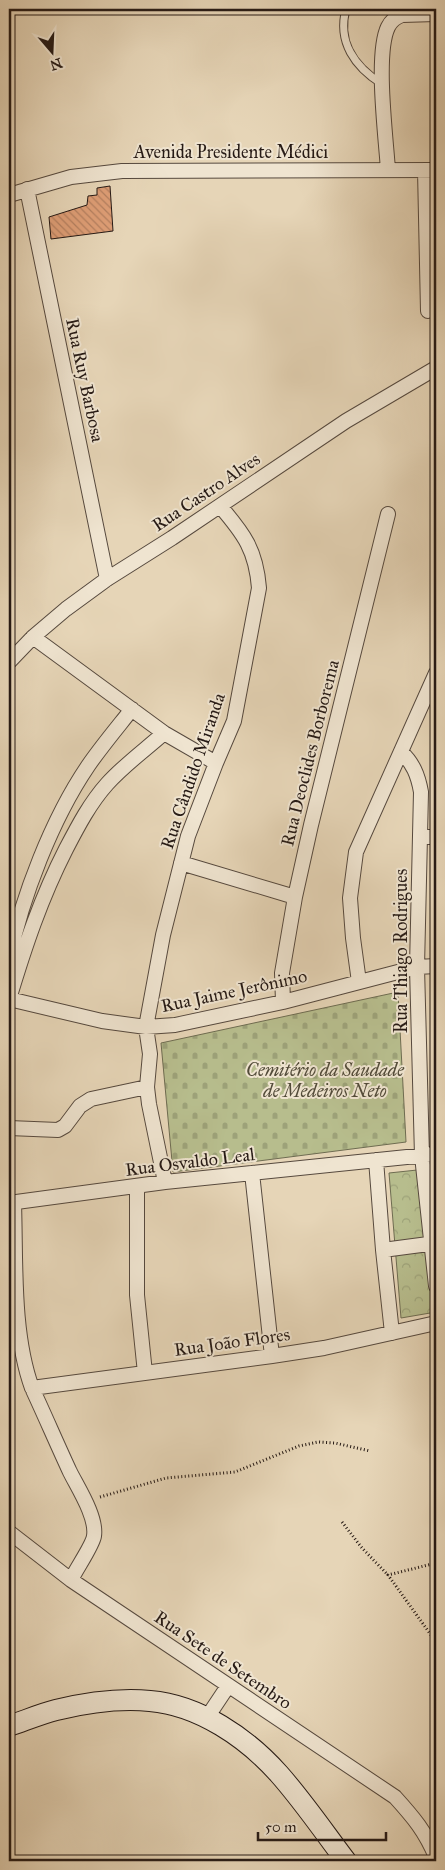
<svg xmlns="http://www.w3.org/2000/svg" width="445" height="1870" font-family="'IM FELL Great Primer',serif">
<defs>
<pattern id="forest-crowns" width="20" height="18" patternUnits="userSpaceOnUse" patternTransform="scale(1.25)"><rect width="20" height="18" fill="#b7bd8d"/><path d="M2 6a3 3 0 1 1 6 0M12 15a3 3 0 1 1 6 0" fill="none" stroke="#9da279"/></pattern>
<pattern id="cemetery-stones" width="16" height="16" patternUnits="userSpaceOnUse" patternTransform="scale(1.25)"><rect width="16" height="16" fill="#b7bd8d"/><path d="M2 7V4a2 2 0 0 1 4 0v3zM10 15v-3a2 2 0 0 1 4 0v3z" fill="#9da279"/></pattern>
<pattern id="building-back-hatch" width="6" height="6" patternUnits="userSpaceOnUse" patternTransform="scale(1.25)"><rect width="6" height="6" fill="#de9e76"/><path d="M-1 5l2 2M0 0l6 6M5-1l2 2" fill="none" stroke="#b48060"/></pattern>
</defs>
<rect width="100%" height="100%" fill="#e6d5b7"/>
<filter id="stains"><feTurbulence type="fractalNoise" baseFrequency=".004" numOctaves="4"/><feColorMatrix values="0 0 0 0 .2 0 0 0 0 .09 0 0 0 0 .02 0 0 0 .5 -.17"/></filter>
<radialGradient id="worn" r=".72"><stop offset=".6" stop-color="#630" stop-opacity="0"/><stop offset="1" stop-color="#630" stop-opacity=".3"/></radialGradient>
<path fill="url(#forest-crowns)" stroke="#6e6c51" d="M 436,1168 L 436,1312 L 401,1318 L 389,1173 Z"/>
<path fill="url(#cemetery-stones)" stroke="#6e6c51" d="M 398,992 L 406,1142 L 173,1172 L 161,1043 Z"/>
<path fill="url(#building-back-hatch)" stroke="#261a15" d="M 110,186 L 113,231 L 51,239 L 49,217 L 87,205 L 88,196 L 97,195 L 97,188 Z"/>
<g fill="none" stroke-linecap="round" stroke-linejoin="round">
<g stroke="#56493e" stroke-width="9">
<path id="lane" d="M 346,9 C 337,42 355,67 382,84"/>
</g>
<g stroke="#56493e" stroke-width="16">
<path id="street" d="M 388,170 C 386,138 375,54 388,27 C 391,21 396,17 402,15 L 436,14
M 425,170 L 428,311
M 27,189 L 107,579
M 9,195 L 71,177 L 122,171 L 436,170
M 33,637 L 164,733 L 216,763
M 9,662 L 33,637 L 66,609 L 107,579 L 172,538 L 346,421 L 436,368
M 401,752 C 413,763 418,775 421,792 L 417,967 L 422,1156 L 436,1286
M 421,837 L 436,837
M 181,863 L 295,897
M 9,959 C 22,897 52,819 88,766 C 101,747 117,728 132,709
M 359,982 L 353,938 L 350,898 L 356,852 L 436,673
M 9,999 L 102,1021 L 146,1027 L 175,1025 L 283,1002 L 417,967 L 436,966
M 9,999 C 25,946 41,898 66,849 C 78,826 90,803 107,784 C 124,765 145,750 164,733
M 283,1002 L 282,973 L 295,897 L 311,825 L 388,514
M 9,1128 L 58,1130 L 65,1126 L 80,1106 L 91,1099 L 147,1087
M 376,1160 L 383,1250 L 392,1333
M 252,1173 L 272,1356
M 165,1182 L 149,1104 L 147,1087 L 150,1054 L 146,1027 L 163,935 L 188,836 L 216,763 L 234,721 L 259,588 C 256,550 244,534 220,506
M 137,1187 L 137,1295 L 145,1373
M 9,1203 L 165,1182 L 436,1154
M 14,1203 C 16,1261 12,1333 32,1388 C 45,1416 57,1444 70,1472 C 78,1488 97,1517 94,1536 C 93,1545 76,1569 71,1580
M 383,1250 L 436,1243
M 32,1388 L 272,1356 L 324,1348 L 436,1323
M 9,1532 L 71,1580 L 395,1797 C 414,1818 425,1831 436,1857
M 206,1719 L 228,1686"/>
</g>
<g stroke="#261a15" stroke-width="22">
<path id="secondary" d="M 9,1726 C 24,1721 40,1714 56,1710 C 85,1703 119,1698 150,1701 C 199,1705 247,1738 279,1774 C 303,1801 324,1832 346,1861"/>
</g>
<path stroke="#261a15" stroke-width="3" stroke-dasharray="1 2.5" stroke-linecap="butt" d="M 100,1497 L 166,1478 L 235,1472 L 299,1446 L 318,1442 L 335,1443 L 370,1451
M 342,1522 L 362,1548 L 388,1575
M 436,1563 L 388,1575 L 436,1642"/>
<use href="#lane" stroke="#efe4d0" stroke-width="7"/>
<use href="#street" stroke="#efe4d0" stroke-width="14"/>
<use href="#secondary" stroke="#efe4d0" stroke-width="20"/>
</g>
<g text-anchor="middle" stroke-width="4" stroke-linejoin="round" paint-order="stroke">
<g font-size="18" fill="#261a15" stroke="#efe4d0">
<text x="231" y="158">Avenida Presidente Médici</text>
<text transform="translate(85 380) rotate(78)" y="6">Rua Ruy Barbosa</text>
<text transform="translate(206 492) rotate(-34)" y="6">Rua Castro Alves</text>
<text transform="translate(310 753) rotate(-76)" y="6">Rua Deoclides Borborema</text>
<text transform="translate(193 771) rotate(-71)" y="6">Rua Cândido Miranda</text>
<text transform="translate(401 951) rotate(-90)" y="6">Rua Thiago Rodrigues</text>
<text transform="translate(234 991) rotate(-12)" y="6">Rua Jaime Jerônimo</text>
<text transform="translate(190 1162) rotate(-7)" y="6">Rua Osvaldo Leal</text>
<text transform="translate(232 1342) rotate(-8)" y="6">Rua João Flores</text>
<text transform="translate(223 1660) rotate(34)" y="6">Rua Sete de Setembro</text>
</g>
<g font-size="18" font-style="italic" fill="#524b39" stroke="#efe4d0">
<text x="325" y="1076">Cemitério da Saudade<tspan x="325" dy="21">de Medeiros Neto</tspan></text>
</g>
</g>
<rect width="445" height="1870" fill="none" stroke="#e6d5b7" stroke-width="30"/>
<rect x="10" y="10" width="425" height="1850" fill="none" stroke="#261a15" stroke-width="2.5"/>
<rect x="15" y="15" width="415" height="1840" fill="none" stroke="#261a15"/>
<g transform="translate(52 52) rotate(161)" stroke="#efe4d0" stroke-width="4" paint-order="stroke">
<path d="M0-4L9 19L0 12L-9 19Z" fill="#261a15"/>
<text y="-8" font-size="14" font-weight="bold" text-anchor="middle" fill="#261a15">N</text>
</g>
<path d="M258 1832v8h128v-8" fill="none" stroke="#261a15" stroke-width="2.5"/>
<text x="265" y="1832" font-size="15" fill="#261a15" stroke="#efe4d0" stroke-width="4" paint-order="stroke">50 m</text>
<rect width="100%" height="100%" filter="url(#stains)"/>
<rect width="100%" height="100%" fill="url(#worn)"/>
</svg>
